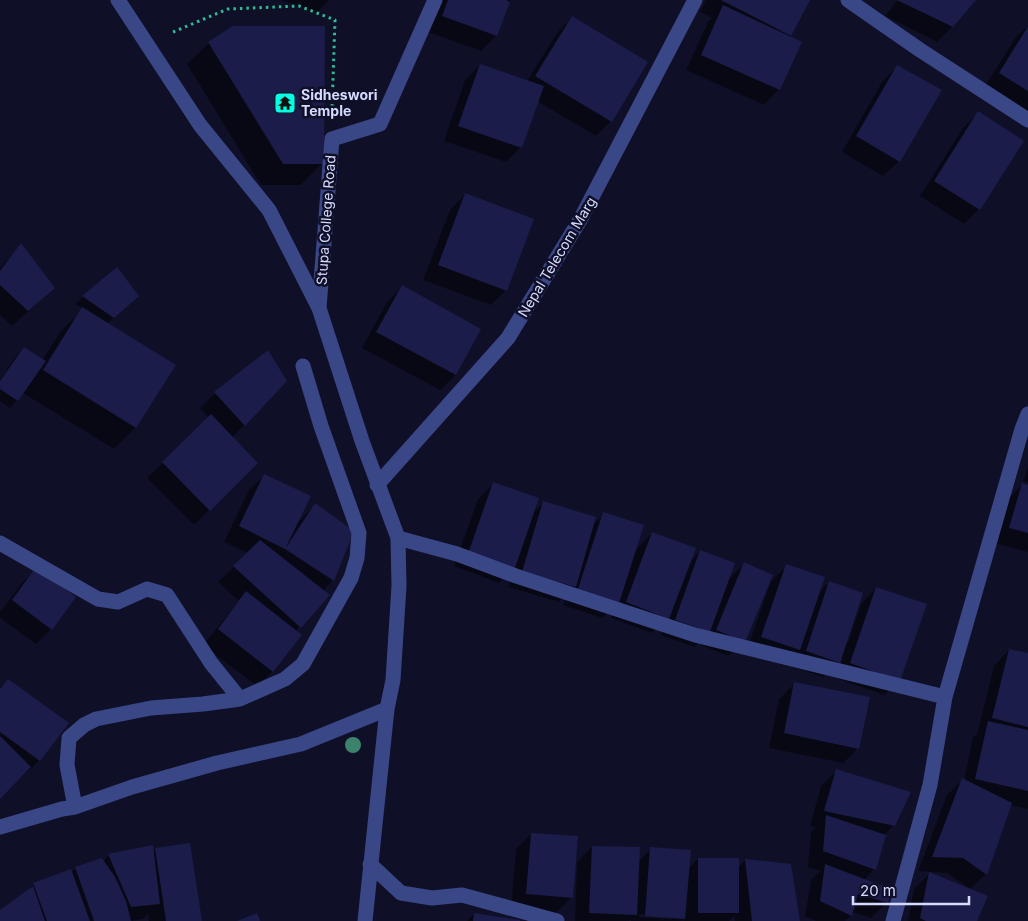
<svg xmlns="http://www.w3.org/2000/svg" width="1028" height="921" font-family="Inter,sans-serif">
<rect width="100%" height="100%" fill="#0f1028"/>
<path fill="#0007" fill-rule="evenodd" d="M 280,0 L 329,0 L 317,12 Z
M 439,0 L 511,0 L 508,3 L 496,36 L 481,51 L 428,32 Z
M 706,0 L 808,0 L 789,37 L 779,89 L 764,105 L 686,70 L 708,22 L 712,18 L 700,12 Z
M 898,0 L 974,0 L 952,27 L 937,42 L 885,16 Z
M 572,17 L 611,121 L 596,136 L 537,101 L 521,147 L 506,162 L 444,141 L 465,80 L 480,65 L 527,81 L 557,33 Z
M 1028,26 L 1028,116 L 984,88 L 1016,37 Z
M 209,43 L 323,163 L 301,185 L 261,185 L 187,64 Z
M 898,66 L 899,161 L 883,176 L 842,152 L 882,82 Z
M 978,113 L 979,209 L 964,224 L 920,196 L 963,128 Z
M 465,194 L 506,290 L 491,305 L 423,280 L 450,210 Z
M 21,245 L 54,288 L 12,326 L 0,315 L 0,268 Z
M 117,268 L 130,303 L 106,324 L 135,428 L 114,449 L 23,393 L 10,408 L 0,401 L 0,380 L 16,356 L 24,348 L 42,360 L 61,331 L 83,309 L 75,304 Z
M 402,287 L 480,329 L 455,375 L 440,390 L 362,348 L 387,302 Z
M 268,352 L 244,425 L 232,438 L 257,463 L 194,525 L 147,478 L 209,418 L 200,408 L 215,393 Z
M 1028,467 L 1028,483 L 1023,481 Z
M 265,475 L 296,524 L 316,504 L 333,580 L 323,591 L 296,631 L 273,671 L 257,686 L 203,645 L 239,601 L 218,582 L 248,553 L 224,542 L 249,490 Z
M 493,484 L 533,513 L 543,503 L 593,525 L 604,514 L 634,552 L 652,533 L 689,563 L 700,551 L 728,580 L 744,564 L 744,641 L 728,656 L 701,645 L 705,636 L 694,647 L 661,635 L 666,619 L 652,633 L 611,618 L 617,603 L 602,618 L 563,605 L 567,594 L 559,602 L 508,587 L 513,568 L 499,583 L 454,566 L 478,499 Z
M 1022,485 L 1028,486 L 1028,552 L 994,543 L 1007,500 Z
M 787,566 L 818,593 L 829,582 L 846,642 L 848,642 L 861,604 L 876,588 L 899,680 L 884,695 L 836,678 L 843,658 L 823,677 L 791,666 L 796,652 L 783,665 L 746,652 L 771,581 Z
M 36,569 L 51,629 L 36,644 L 0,618 L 0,612 L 21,584 Z
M 1009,650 L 1028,655 L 1028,809 L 1010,805 L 986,874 L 970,889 L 947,873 L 918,871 L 947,795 L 962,780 L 964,780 L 973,737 L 977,734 L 994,666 Z
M 8,680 L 67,724 L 39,761 L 0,797 L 0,688 Z
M 795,683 L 858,748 L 843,763 L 769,748 L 779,699 Z
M 837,771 L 894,825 L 885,834 L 874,869 L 864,880 L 887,902 L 871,918 L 852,912 L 851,915 L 845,921 L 816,921 L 805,916 L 811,880 L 820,871 L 808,867 L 811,832 L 816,827 L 810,826 L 821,786 Z
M 531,834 L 572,897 L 556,913 L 511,909 L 516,849 Z
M 592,847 L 638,862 L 651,849 L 688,869 L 698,859 L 738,868 L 745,860 L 798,921 L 735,921 L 735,916 L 729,921 L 683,921 L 683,920 L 682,921 L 631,921 L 631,919 L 629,921 L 575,921 L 577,862 ZM 639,914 L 672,917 L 672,919 L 639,917 Z
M 155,849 L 201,921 L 149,921 L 148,914 L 143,919 L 130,921 L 0,921 L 0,912 L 26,892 L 34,884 L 71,872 L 76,868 L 103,861 L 109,855 L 152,852 Z
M 929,874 L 976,921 L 908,921 L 914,889 Z
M 474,914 L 519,921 L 467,921 Z"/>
<path fill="#1b1c49" d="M 448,0 L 506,0 L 510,2 L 497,36 L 442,16 Z
M 721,0 L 810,0 L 791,36 Z
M 897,0 L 976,0 L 953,27 Z
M 723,5 L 802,42 L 780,90 L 701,55 Z
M 572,16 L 648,62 L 612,122 L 535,76 Z
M 233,26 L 325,26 L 324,164 L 283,164 L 208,42 Z
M 1028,26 L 1028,91 L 999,73 Z
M 480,64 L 544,86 L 522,148 L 458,126 Z
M 897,65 L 942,90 L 900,162 L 856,136 Z
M 978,111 L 1024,141 L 980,210 L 934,181 Z
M 465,193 L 534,219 L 507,291 L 438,265 Z
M 21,243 L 55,288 L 28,311 L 0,285 L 0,271 Z
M 117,267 L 139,296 L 114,318 L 82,296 Z
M 402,285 L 481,329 L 456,375 L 376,332 Z
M 82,307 L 176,365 L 136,428 L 43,370 Z
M 24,347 L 46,361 L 18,401 L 0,389 L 0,381 Z
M 268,350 L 287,381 L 245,426 L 214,392 Z
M 211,414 L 258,463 L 210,511 L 162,462 Z
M 264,474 L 311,496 L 285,549 L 315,503 L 354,531 L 334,581 L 285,549 L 239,526 Z
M 493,482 L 539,498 L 515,568 L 469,551 Z
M 1022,483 L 1028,485 L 1028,533 L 1009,528 Z
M 543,501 L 596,517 L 576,587 L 522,572 Z
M 603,512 L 644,525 L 619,603 L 578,589 Z
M 652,532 L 696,548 L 669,619 L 626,602 Z
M 260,540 L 330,595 L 301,628 L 233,566 Z
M 700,550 L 735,563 L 710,632 L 675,620 Z
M 744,562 L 773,575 L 745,642 L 716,630 Z
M 786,564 L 825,577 L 800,650 L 761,637 Z
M 36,567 L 76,597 L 52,630 L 12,600 Z
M 829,581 L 863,593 L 840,663 L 806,651 Z
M 876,587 L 927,604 L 900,681 L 850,663 Z
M 246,591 L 302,635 L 273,672 L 218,629 Z
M 1009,649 L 1028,653 L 1028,727 L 992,718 Z
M 8,679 L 69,723 L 40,761 L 0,732 L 0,689 Z
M 794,682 L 870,697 L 859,749 L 784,733 Z
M 988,721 L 1028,730 L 1028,791 L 975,779 Z
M 0,736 L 31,767 L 0,799 Z
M 836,769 L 911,792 L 895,826 L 824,811 Z
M 962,778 L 1012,803 L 987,875 L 963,858 L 932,857 Z
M 826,815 L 886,835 L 876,870 L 823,851 Z
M 531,833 L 578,836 L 573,898 L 526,894 Z
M 190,843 L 202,921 L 166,921 L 155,848 Z
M 153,845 L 160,904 L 131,907 L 108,854 Z
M 592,846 L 640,847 L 637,915 L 589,913 Z
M 650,847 L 691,850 L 685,919 L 645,916 Z
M 102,858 L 115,877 L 126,901 L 131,921 L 94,921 L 75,867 Z
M 698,858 L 739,858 L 739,913 L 698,913 Z
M 745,859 L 791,864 L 800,921 L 752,921 Z
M 825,864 L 893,890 L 888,903 L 858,894 L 852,916 L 820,901 Z
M 71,869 L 90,921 L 47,921 L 33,883 Z
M 929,872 L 988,896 L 977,921 L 926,921 L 920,918 Z
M 33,886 L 45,921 L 0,921 L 0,910 Z
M 257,913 L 260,921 L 237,921 Z
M 474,913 L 520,920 L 520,921 L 473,921 Z"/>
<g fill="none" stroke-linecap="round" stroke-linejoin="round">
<path stroke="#2fbb94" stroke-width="3" stroke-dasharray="2.5 4" stroke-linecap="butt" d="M 173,32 L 228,9 L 299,6 L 335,20 L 332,110"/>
<path stroke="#3a4787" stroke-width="15" d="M 118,0 L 200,125 L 269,210 L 319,308 L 362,441 L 398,538 L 399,586 L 393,680 L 387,709 L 365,921
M 848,0 L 920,50 L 1028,120
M 319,308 L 332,139 L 380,124 L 435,0
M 377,485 L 508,338 L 580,220 L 695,0
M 398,538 L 457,554 L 516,576 L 695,635 L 945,697
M 0,543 L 98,599 L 118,602 L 147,589 L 167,595 L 211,663 L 240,699
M 75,807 L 67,765 L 69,738 L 84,725 L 96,719 L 151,708 L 203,704 L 240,699 L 285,679 L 303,664 L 351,578 L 357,558 L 359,533 L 321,426 L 303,366
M 0,827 L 62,809 L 75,807 L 132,787 L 217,763 L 301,744 L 387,709
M 370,864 L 401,893 L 432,898 L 462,895 L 557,921
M 893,921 L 930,785 L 945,697 L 1022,429 L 1028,414"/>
</g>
<circle fill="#3c836d" cx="353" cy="745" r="8"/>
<defs>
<g id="temple-square" transform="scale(1.125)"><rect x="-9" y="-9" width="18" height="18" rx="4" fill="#02ffe3" stroke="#0f1028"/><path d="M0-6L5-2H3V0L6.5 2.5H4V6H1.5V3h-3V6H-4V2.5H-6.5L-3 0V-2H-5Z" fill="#111"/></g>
</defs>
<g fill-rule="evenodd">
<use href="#temple-square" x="285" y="103"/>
</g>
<g text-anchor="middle" stroke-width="5" stroke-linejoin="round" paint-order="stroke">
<g font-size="14" font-weight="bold" fill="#d6daff" stroke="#0f1028" text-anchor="start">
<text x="301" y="100">Sidheswori<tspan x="301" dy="16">Temple</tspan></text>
</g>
<g font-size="14" fill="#d6daff" stroke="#0f1028">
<text transform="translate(326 220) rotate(-86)" y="5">Stupa College Road</text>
<text transform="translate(557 257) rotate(-59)" y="5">Nepal Telecom Marg</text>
</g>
</g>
<path d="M853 896v8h116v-8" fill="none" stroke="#d6daff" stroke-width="2.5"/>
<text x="860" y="896" font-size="15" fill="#d6daff" stroke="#0f1028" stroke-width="4" paint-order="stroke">20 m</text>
</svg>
